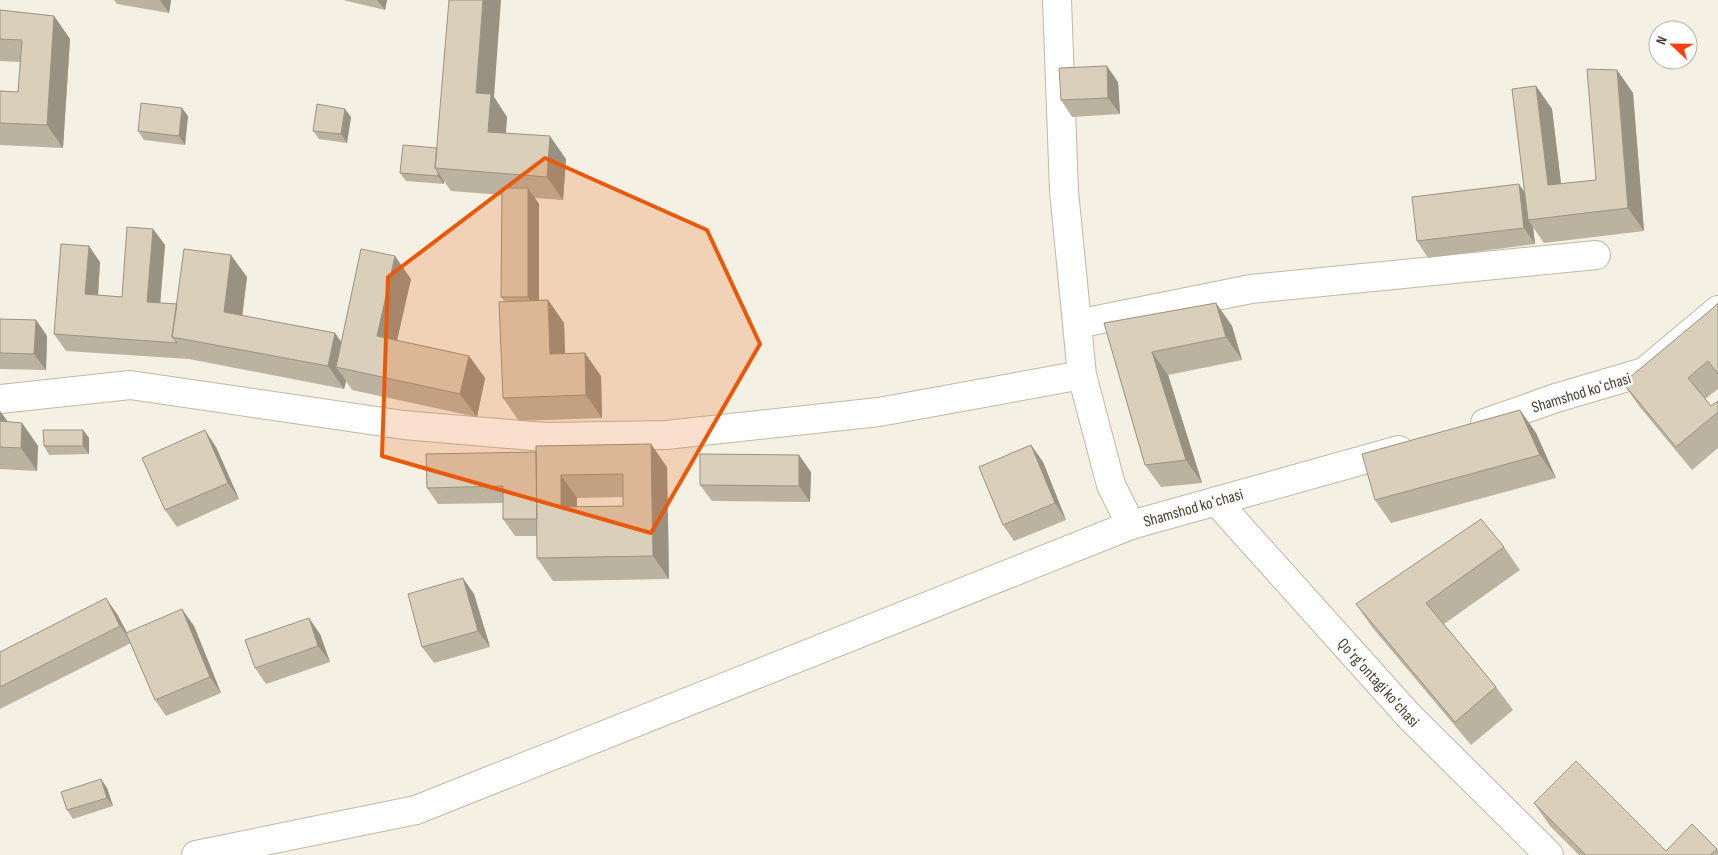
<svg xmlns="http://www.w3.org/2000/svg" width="1718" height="855" font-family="'Sofia Sans Condensed',sans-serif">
<rect width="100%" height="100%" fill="#f4f0e3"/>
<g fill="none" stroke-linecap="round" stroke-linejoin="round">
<g stroke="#c0b8a5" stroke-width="30">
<path id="minor" d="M 1057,0 L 1064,191 L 1082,375 L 1111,485 L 1131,525 L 1399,450
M 1077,324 L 1251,289 L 1596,255
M 0,399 L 130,385 L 404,425 L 544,437 L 666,435 L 879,412 L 1082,375
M 1485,423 L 1556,398 L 1644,372 L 1718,310
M 1216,501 L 1409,716 L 1549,855
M 196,855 L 416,810 L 1131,525"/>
</g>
<use href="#minor" stroke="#fff" stroke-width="28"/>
</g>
<path fill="#bbb2a0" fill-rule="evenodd" d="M 114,0 L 171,0 L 169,13 L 117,4 Z
M 343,0 L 387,0 L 385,10 Z
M 0,10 L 54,16 L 70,39 L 63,148 L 0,145 L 0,91 L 18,92 L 20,62 L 0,61 Z
M 1617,70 L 1633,93 L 1644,231 L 1544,243 L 1533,227 L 1535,244 L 1428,258 L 1417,241 L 1525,193 L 1536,86 L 1552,109 L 1561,184 L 1596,180 Z
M 1118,82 L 1120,114 L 1072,117 L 1061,100 Z
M 494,97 L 507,117 L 506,133 L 566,159 L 563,200 L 535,198 L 539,204 L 539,301 L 548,300 L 564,323 L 565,354 L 601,376 L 602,418 L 519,421 L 503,398 L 505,302 L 501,297 L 502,195 L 451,191 L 444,181 L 444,184 L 406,181 L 400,173 L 437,148 Z
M 188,116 L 185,145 L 144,140 L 138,131 Z
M 351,117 L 347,143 L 319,139 L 313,131 Z
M 153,229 L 165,245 L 160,303 L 177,304 L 247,277 L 242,315 L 341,342 L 411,279 L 397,340 L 469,356 L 485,378 L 477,417 L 352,390 L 346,381 L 344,389 L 189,359 L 66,351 L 54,334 L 100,262 L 98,295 L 122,297 Z
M 1216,303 L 1232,326 L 1242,360 L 1168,375 L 1202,483 L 1161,487 L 1145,465 L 1104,323 Z
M 1718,303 L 1718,389 L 1705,399 L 1711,406 L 1718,401 L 1718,448 L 1692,470 L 1639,406 L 1623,383 L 1713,308 Z
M 0,319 L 36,320 L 47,336 L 46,370 L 0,369 Z
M 1520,410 L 1536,433 L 1556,478 L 1391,523 L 1375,500 Z
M 0,411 L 8,422 L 22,423 L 38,446 L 37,471 L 0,469 Z
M 83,430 L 89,438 L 89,454 L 49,455 L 44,446 Z
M 1031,445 L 1043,462 L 1066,520 L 1014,541 L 1003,525 Z
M 216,447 L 239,499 L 177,527 L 165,510 Z
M 426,454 L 667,467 L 669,579 L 553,581 L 537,558 L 537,536 L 515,536 L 503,519 L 503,503 L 438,504 L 427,488 ZM 623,497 L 623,506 L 577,507 L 577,498 Z
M 811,472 L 810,502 L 712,501 L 700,485 Z
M 1504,547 L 1520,570 L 1444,624 L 1496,687 L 1513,710 L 1471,745 L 1372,627 L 1356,604 Z
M 474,594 L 490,647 L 434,663 L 422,647 Z
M 117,614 L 127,633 L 194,626 L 221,693 L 166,716 L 155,700 L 131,643 L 0,709 L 0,652 Z
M 320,634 L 330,662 L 266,684 L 255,668 Z
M 101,779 L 107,788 L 113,806 L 73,819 L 67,810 Z
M 1534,803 L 1666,851 L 1717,849 L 1718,850 L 1718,855 L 1579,855 L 1550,826 Z"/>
<path fill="#999182" d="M 160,0 L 171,0 L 169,13 Z
M 377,0 L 387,0 L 385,10 Z
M 483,0 L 501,0 L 494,97 L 507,117 L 504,154 L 488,132 L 476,93 Z
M 54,16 L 70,39 L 63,148 L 47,125 Z
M 1107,66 L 1118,82 L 1120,114 L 1108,98 Z
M 1617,70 L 1633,93 L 1644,231 L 1628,208 Z
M 1536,86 L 1552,109 L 1564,208 L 1548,185 Z
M 182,108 L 188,116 L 185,145 L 179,136 Z
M 345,109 L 351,117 L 347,143 L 341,134 Z
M 550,136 L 566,159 L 563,200 L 547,177 Z
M 438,172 L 444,181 L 444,184 L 438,176 Z
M 1519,184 L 1530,200 L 1528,220 L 1533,227 L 1535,244 L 1524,228 Z
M 528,188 L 539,204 L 539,313 L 528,297 Z
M 153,229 L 165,245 L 159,318 L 147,302 Z
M 89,246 L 100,262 L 97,310 L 85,294 Z
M 231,255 L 247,277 L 240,334 L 224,312 Z
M 395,256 L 411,279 L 393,358 L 377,336 Z
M 548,300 L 564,323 L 566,377 L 550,354 Z
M 1216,303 L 1232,326 L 1242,360 L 1226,337 Z
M 36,320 L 47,336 L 46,370 L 34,354 Z
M 335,333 L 351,356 L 336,367 L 346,381 L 344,389 L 328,366 Z
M 1152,352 L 1168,375 L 1202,483 L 1186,460 Z
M 585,353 L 601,376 L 602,418 L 586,395 Z
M 469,356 L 485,378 L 477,417 L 460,394 Z
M 1520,410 L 1536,433 L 1556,478 L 1540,455 Z
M 0,411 L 11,426 L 0,429 Z
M 22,423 L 38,446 L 37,471 L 21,448 Z
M 83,430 L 89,438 L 89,454 L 83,446 Z
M 205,430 L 216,447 L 239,499 L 228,483 Z
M 651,444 L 667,467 L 669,579 L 653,556 Z
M 1031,445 L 1043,462 L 1066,520 L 1055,503 Z
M 799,455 L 811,472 L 810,502 L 799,486 Z
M 561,475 L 577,498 L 577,530 L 561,507 Z
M 463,578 L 474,594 L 490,647 L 478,631 Z
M 106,598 L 117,614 L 132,642 L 120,626 Z
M 182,609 L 194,626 L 221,693 L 210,677 Z
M 309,618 L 320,634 L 330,662 L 318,646 Z
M 101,779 L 107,788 L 113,806 L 107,798 Z"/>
<path fill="#dacfba" stroke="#999182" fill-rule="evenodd" d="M 449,0 L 483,0 L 476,93 L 491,94 L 488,132 L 550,136 L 547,177 L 435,168 Z
M 0,10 L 54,16 L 47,125 L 0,123 L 0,91 L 18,92 L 22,40 L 0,39 Z
M 1107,66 L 1108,98 L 1061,100 L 1059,68 Z
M 1587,69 L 1617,70 L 1628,208 L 1528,220 L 1512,89 L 1536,86 L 1548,185 L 1596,180 Z
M 141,103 L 182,108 L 179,136 L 138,131 Z
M 317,104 L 345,109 L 341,134 L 313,131 Z
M 403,145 L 437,148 L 435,168 L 438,172 L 438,176 L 400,173 Z
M 1519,184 L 1524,228 L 1417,241 L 1412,197 Z
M 502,188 L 528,188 L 528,297 L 501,297 Z
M 127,227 L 153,229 L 147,302 L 177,304 L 172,337 L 177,343 L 54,334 L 61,244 L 89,246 L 85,294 L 122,297 Z
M 184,249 L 231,255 L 224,312 L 335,333 L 328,366 L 172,337 Z
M 361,249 L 395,256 L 377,336 L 469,356 L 460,394 L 336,367 Z
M 548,300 L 550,354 L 585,353 L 586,395 L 503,398 L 499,302 Z
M 1216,303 L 1226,337 L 1152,352 L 1186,460 L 1145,465 L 1104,323 Z
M 1718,303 L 1718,374 L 1708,361 L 1688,378 L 1711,406 L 1718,401 L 1718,412 L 1676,447 L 1623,383 L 1713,308 Z
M 0,319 L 36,320 L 34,354 L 0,353 Z
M 1520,410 L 1540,455 L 1375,500 L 1362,454 Z
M 0,421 L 22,423 L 21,448 L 0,447 Z
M 43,430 L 83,430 L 83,446 L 44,446 Z
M 205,430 L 228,483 L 165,510 L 142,458 Z
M 651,444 L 653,556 L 537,558 L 536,446 ZM 623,474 L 623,506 L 561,507 L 561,475 Z
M 1031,445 L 1055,503 L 1003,525 L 979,467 Z
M 536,452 L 537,519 L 503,519 L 503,486 L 427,488 L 426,454 Z
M 700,454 L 799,455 L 799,486 L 700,485 Z
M 1481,519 L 1504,547 L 1426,603 L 1496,687 L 1455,722 L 1356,604 Z
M 463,578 L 478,631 L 422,647 L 408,594 Z
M 106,598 L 120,626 L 0,687 L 0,652 Z
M 182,609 L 210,677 L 155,700 L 126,633 Z
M 309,618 L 318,646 L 255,668 L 245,640 Z
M 1576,761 L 1666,851 L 1692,824 L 1717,849 L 1710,855 L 1586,855 L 1534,803 Z
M 101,779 L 107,798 L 67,810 L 61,792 Z"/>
<path fill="#e8590c" fill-opacity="0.2" stroke="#e8590c" stroke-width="4" stroke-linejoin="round" d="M 545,158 L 707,230 L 760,344 L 651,533 L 382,456 L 388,277 Z"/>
<g text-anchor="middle" stroke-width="4.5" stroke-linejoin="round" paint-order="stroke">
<g font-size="16" fill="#464033" stroke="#fff">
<text transform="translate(1581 392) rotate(-17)" y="6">Shamshod koʻchasi</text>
<text transform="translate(1193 507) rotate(-16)" y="6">Shamshod koʻchasi</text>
<text transform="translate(1379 682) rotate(48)" y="6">Qoʻrgʻontagi koʻchasi</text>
</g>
</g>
<g transform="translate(1673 45) rotate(292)"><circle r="24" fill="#ffffff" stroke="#b5b3ad"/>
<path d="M0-4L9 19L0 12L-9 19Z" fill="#ff3f0f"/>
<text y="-8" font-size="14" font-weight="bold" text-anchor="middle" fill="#464033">N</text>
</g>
</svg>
